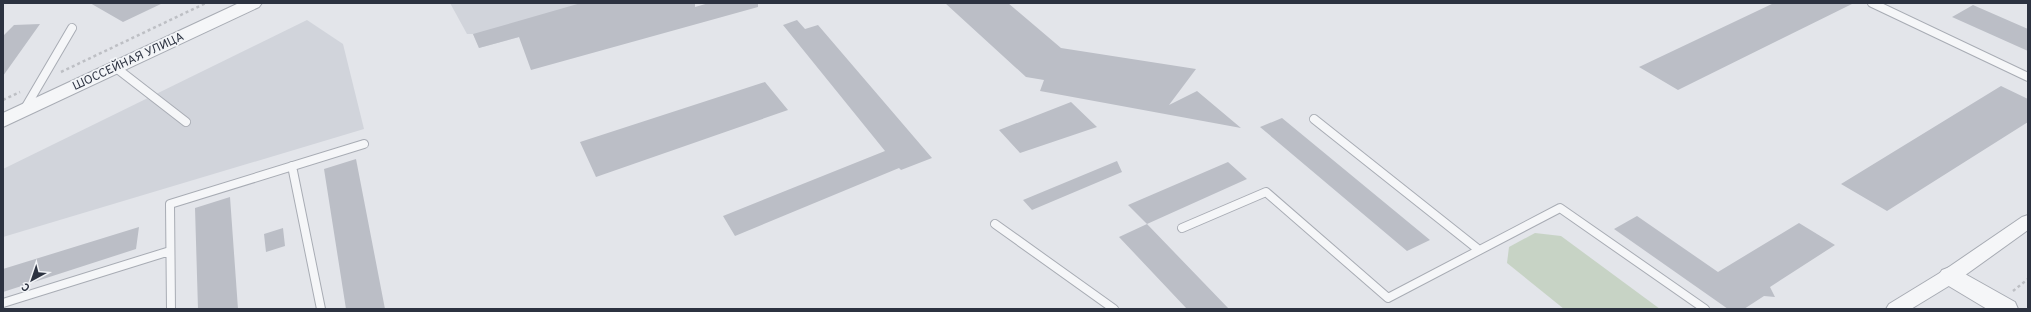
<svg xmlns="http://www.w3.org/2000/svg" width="2031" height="312" font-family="Overpass,sans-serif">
<rect width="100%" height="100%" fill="#e3e5ea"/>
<path fill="#d1d4db" d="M 450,3 L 643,3 L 479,48 L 473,34 L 467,34 Z
M 307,20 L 343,44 L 364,129 L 3,237 L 3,169 Z"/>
<path fill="#c7d3c5" d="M 1535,233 L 1561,236 L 1660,309 L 1564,309 L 1507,263 L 1509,247 Z"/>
<path fill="#bbbec6" d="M 90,3 L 163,3 L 123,22 Z
M 581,3 L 695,3 L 695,7 L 709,3 L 758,3 L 758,7 L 531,70 L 519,37 L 479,48 L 473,34 Z
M 945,3 L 1008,3 L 1061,48 L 1196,69 L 1169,105 L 1197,91 L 1241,128 L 1040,91 L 1044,80 L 1026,77 Z
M 1774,3 L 1854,3 L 1678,90 L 1639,67 Z
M 1973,5 L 2028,29 L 2028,51 L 1952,17 Z
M 797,20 L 805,29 L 818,25 L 932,158 L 901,170 L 899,168 L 735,236 L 723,216 L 885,151 L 783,25 Z
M 40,24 L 3,76 L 3,36 L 14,25 Z
M 765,82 L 788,110 L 596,177 L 580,142 Z
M 2001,86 L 2028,99 L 2028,122 L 1887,211 L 1841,184 Z
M 1071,102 L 1097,127 L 1020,153 L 999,130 Z
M 1282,118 L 1430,240 L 1407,251 L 1260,127 Z
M 356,159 L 385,309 L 346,309 L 324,169 Z
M 1117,161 L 1122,172 L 1032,210 L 1023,200 Z
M 1228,162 L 1247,179 L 1147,224 L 1128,205 Z
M 230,197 L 238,309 L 198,309 L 195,208 Z
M 1637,216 L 1718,272 L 1799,223 L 1835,245 L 1770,287 L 1775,297 L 1764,296 L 1744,309 L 1728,309 L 1614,229 Z
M 1147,224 L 1229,309 L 1187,309 L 1119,237 Z
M 139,227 L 136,249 L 3,292 L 3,269 Z
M 283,228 L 285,246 L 266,252 L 264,234 Z"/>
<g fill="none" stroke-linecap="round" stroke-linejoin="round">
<g stroke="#a8acb4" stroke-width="10">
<path id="service" d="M 1872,3 L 2028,77
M 115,67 L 186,122
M 24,110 L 72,28
M 1314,119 L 1479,250
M 292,166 L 321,309
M 995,224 L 1114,309
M 1182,228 L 1266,192 L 1388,298 L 1560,208 L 1705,309
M 3,303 L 170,251
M 171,309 L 170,204 L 364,144"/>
</g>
<g stroke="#a8acb4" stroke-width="2">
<path id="minor" d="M 2028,215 L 2028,230 L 1957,281 L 1911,309 L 1886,309 L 1889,304 L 1943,271 L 2022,217 Z"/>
</g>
<g stroke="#a8acb4" stroke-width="2">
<path id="tertiary" d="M 239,3 L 262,3 L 259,7 L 3,127 L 3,113 Z
M 1950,267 L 1958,270 L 2015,302 L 2018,309 L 1987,309 L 1942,282 L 1938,276 L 1942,270 Z"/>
</g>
<path stroke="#bdbfc4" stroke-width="2.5" stroke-dasharray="3 3" stroke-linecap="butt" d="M 61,72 L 206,3
M 3,100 L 20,92
M 2013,291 L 2028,279"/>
<use href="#service" stroke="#f5f6f8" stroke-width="8"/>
<use href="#minor" fill="#f5f6f8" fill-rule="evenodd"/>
<use href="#tertiary" fill="#f5f6f8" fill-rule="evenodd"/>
</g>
<g text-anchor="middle" stroke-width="3.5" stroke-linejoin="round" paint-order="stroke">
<g font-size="12" fill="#2c3240" stroke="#f2f4f7">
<text transform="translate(128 61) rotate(-25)" y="4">ШОССЕЙНАЯ УЛИЦА</text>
</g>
</g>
<rect width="2031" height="312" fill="none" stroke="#2c3240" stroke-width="8"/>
<g transform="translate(32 280) rotate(220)" stroke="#f2f4f7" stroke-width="3" paint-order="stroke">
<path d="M0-3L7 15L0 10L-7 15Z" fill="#2c3240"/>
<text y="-6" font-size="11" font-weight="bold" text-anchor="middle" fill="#2c3240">С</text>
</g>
</svg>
